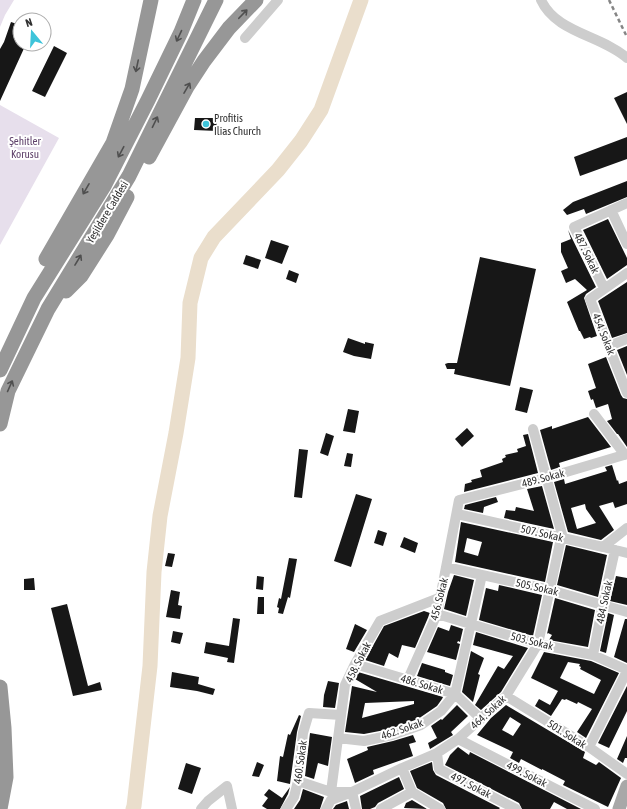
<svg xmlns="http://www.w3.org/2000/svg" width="627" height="809" font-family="'Asap Condensed',sans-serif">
<rect width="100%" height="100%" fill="#fff"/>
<path fill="#e7dfec" d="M 0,0 L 14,0 L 5,15 L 0,27 Z
M 0,105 L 59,138 L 0,245 Z"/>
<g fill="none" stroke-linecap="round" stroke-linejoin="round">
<path stroke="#eadecc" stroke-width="15" d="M 133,809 L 134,806 L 150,666 L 154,572 L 160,516 L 176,433 L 188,358 L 190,303 L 201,258 L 214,237 L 278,170 L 301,141 L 321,110 L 361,0"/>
</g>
<path fill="#171717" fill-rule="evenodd" d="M 11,22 L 20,25 L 20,44 L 26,44 L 0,101 L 0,49 L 4,42 Z
M 54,46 L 67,53 L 45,97 L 32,91 Z
M 627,92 L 627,124 L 614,98 Z
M 195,118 L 217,118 L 217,131 L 194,130 Z
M 627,137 L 627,159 L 580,176 L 574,157 Z
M 627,181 L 627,197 L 586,214 L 584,209 L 567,215 L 563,210 L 573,202 Z
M 608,219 L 627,258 L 627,265 L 607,279 L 583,230 Z
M 568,230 L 596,287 L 586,294 L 584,298 L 597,336 L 591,338 L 590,337 L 584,339 L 580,331 L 579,331 L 567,302 L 587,290 L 575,279 L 566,283 L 561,271 L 568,268 L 561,252 L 561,243 L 571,239 Z
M 271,240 L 289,246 L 282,264 L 265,258 Z
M 246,255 L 261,260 L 258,269 L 243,264 Z
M 480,257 L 536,269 L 510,386 L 454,374 L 455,369 L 447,369 L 445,364 L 448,363 L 457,363 Z
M 289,270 L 299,274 L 296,283 L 286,279 Z
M 627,282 L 627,333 L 612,338 L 598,301 Z
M 348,338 L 365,344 L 365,342 L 374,344 L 371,359 L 354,356 L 343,352 Z
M 627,346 L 627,375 L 617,350 Z
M 606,357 L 621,395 L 623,398 L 627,399 L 627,447 L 618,434 L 617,434 L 607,421 L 612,419 L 608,404 L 596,408 L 593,399 L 591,400 L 588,391 L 596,388 L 588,364 Z
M 520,387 L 533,390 L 527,413 L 515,410 Z
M 348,409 L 359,411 L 355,433 L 343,431 Z
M 588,417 L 611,447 L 559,463 L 560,467 L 551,470 L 540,430 L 552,426 L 552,429 Z
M 467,428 L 474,436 L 462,447 L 455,439 Z
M 326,433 L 334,436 L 328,456 L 320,453 Z
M 528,434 L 538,473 L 464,492 L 465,484 L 472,482 L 471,480 L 482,477 L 480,470 L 503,462 L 502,459 L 506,457 L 505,455 L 518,452 L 517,449 L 526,446 L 523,435 Z
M 299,449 L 308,450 L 302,498 L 294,497 Z
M 347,453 L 353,454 L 351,467 L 344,466 Z
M 612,465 L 617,481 L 618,480 L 619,484 L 627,481 L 627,504 L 615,508 L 613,502 L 599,506 L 614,530 L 601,540 L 568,532 L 554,482 L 564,479 L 565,484 L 607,471 L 605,467 ZM 585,504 L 586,509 L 596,523 L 577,529 L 571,508 Z
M 542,486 L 554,529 L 504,518 L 506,510 L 515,511 L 516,507 L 534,511 L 527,489 Z
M 356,494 L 372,499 L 351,567 L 334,561 Z
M 496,497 L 498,502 L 484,507 L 483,513 L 464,509 L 465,505 Z
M 461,522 L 553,542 L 545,582 L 455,562 ZM 467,538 L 482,542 L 478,556 L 464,552 Z
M 378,530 L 387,533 L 383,546 L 374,543 Z
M 404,537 L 418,543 L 415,553 L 400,547 Z
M 566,545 L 607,555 L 598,597 L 557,585 Z
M 168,553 L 175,554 L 172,567 L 165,566 Z
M 289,558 L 297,559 L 290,598 L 288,597 L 283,614 L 278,613 L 279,608 L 277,607 L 279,598 L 281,599 Z
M 454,575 L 474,580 L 466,616 L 444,609 L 448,592 Z
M 257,576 L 264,577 L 263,590 L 256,589 Z
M 616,576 L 627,578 L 627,605 L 610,601 Z
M 34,578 L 35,590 L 24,590 L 24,579 Z
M 499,585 L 542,595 L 533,636 L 479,620 L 486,588 L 498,591 Z
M 171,590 L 180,592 L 178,605 L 182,606 L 180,619 L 166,617 Z
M 258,597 L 264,597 L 264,614 L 257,614 Z
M 555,598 L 595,610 L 588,647 L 549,640 L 552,635 L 548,633 L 547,634 Z
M 67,604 L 88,686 L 100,682 L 102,690 L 73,696 L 51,608 Z
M 424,611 L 430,613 L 415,648 L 402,645 L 398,658 L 389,653 L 384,666 L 365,660 L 384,626 Z
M 608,613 L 614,615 L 606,653 L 600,651 Z
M 233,618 L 240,619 L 234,663 L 227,662 L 228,658 L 204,653 L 206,642 L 229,646 Z
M 625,619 L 627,619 L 627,663 L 614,657 Z
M 355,624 L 367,630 L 354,652 L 346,649 Z
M 451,625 L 463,629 L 460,642 L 458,641 L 457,643 L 460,644 L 456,660 L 427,652 L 438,627 L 449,631 Z
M 173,631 L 183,633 L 180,644 L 171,642 Z
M 476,632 L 528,648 L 501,692 L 481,710 L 475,705 L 498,666 L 504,669 L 513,656 L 473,645 Z
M 471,651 L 484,658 L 478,674 L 480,675 L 473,702 L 462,692 Z
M 544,652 L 591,661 L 619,673 L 586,738 L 577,732 L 592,709 L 578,702 L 577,704 L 566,699 L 565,700 L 562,699 L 551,716 L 535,706 L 539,699 L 550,705 L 558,691 L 531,678 ZM 568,662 L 580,664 L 579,666 L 581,667 L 580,669 L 601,680 L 594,694 L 560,678 Z
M 422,663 L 445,670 L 445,672 L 453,675 L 450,686 L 417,676 Z
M 172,672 L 199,677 L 198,684 L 215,689 L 213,695 L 197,691 L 170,687 Z
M 358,672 L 443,697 L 442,699 L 437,706 L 418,719 L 390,729 L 364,734 L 345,732 L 352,686 L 377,692 L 355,679 ZM 414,701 L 414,704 L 362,718 L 365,703 Z
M 328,681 L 339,683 L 335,708 L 323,707 L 324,695 Z
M 627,686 L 627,711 L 609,748 L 598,743 Z
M 457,705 L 468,716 L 451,732 L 453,735 L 430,749 L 428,743 L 437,738 L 431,726 L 441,719 L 442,720 Z
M 506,705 L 585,752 L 583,758 L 596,765 L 599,762 L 621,778 L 608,807 L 563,785 L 565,781 L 542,769 L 542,770 L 521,759 L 519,763 L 510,758 L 513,752 L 477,735 L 491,718 ZM 510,717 L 521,724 L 513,736 L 502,730 Z
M 299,715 L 301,716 L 297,732 L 290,784 L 277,781 L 280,756 L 283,757 L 288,734 L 290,735 Z
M 310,733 L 332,737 L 328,766 L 318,763 L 314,779 L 305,776 Z
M 413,735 L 416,742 L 409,744 L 413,756 L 373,770 L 374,774 L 355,783 L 347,759 L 368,750 L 367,747 L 393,741 Z
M 627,736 L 627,758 L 625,758 L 623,763 L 617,759 Z
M 458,747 L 469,755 L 470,752 L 581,809 L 567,809 L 554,802 L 550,809 L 522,809 L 519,803 L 445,765 L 450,755 Z
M 257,762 L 264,765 L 259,777 L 252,776 Z
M 432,762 L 433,770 L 436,775 L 500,808 L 499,809 L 446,809 L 443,803 L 417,788 L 410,771 Z
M 186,763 L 201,768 L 192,794 L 178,789 Z
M 399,777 L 404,789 L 378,803 L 375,807 L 370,809 L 362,809 L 360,796 Z
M 290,787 L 288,794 L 280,809 L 267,809 L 262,806 L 268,798 L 264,795 L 269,789 L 282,798 Z
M 303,789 L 324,797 L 320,809 L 294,809 L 300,800 Z
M 412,800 L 427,809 L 404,808 L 406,803 Z
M 347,801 L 349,809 L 333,809 L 336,805 Z"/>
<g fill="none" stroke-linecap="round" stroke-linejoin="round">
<path stroke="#cdcdcd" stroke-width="10" d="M 541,0 C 556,33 601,35 627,58
M 245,38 L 278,0
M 611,210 L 627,244
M 627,273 L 590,299 L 627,393
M 604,288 L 574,227 L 627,203
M 609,346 L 627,339
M 594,414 L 625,455
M 533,429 L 563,538
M 457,514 L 603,547 L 627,553
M 603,547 L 627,528
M 446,567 L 550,590 L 627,612
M 437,614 L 538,644 L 593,655 L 627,670
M 593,655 L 603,604 L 615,550
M 355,664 L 455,694 L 481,719
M 408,679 L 437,614 L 459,500 L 546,478 L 627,454
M 506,696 L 589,747 L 627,774
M 338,738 L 364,741 L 392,735 L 421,725 L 441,711 L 455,694 L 482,575
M 458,739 L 595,809
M 589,747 L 627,671
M 437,753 L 439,769 L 516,809
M 402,768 L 412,792 L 440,809
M 298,781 L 331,792 L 352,792 L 356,809
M 331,792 L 345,685 L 355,664 L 380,621 L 439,598
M 201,809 L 208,801 L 227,786 L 232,809
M 286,809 L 294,797 L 298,781 L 303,733 L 309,713 L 341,715
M 326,809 L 331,800 L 352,792 L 402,768 L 437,753 L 458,739 L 506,696 L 538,644 L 561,538
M 381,809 L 412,792"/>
<path stroke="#a8a8a8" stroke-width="13" d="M 619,809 L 627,786"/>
<path stroke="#979797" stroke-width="15" d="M 149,157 L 187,87 L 204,61 L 229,28 L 256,0
M 46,259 L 113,143 L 132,89 L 151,0
M 66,291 L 81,276 L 107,235 L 127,197
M 0,370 L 34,298 L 104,186 L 148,100 L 181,32 L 194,0
M 0,424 L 8,391 L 48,309 L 129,176 L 216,0
M 0,687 L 4,728 L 6,777 L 0,809"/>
<path stroke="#858585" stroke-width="2.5" stroke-dasharray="4 3" stroke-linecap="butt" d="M 609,0 L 627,37"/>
</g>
<defs><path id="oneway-shaft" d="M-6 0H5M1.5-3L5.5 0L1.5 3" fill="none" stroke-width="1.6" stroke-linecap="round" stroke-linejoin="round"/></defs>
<g stroke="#4f4f4f">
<use href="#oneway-shaft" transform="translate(243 14) rotate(-46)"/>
<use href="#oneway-shaft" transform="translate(179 36) rotate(115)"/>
<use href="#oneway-shaft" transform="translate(137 66) rotate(102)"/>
<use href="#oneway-shaft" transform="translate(187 88) rotate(-60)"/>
<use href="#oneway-shaft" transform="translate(155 122) rotate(-64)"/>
<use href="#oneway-shaft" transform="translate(121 152) rotate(118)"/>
<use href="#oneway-shaft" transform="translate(86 189) rotate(120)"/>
<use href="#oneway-shaft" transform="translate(78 260) rotate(-59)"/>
<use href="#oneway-shaft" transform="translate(10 386) rotate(-66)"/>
</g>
<circle fill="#3ec4da" stroke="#fff" stroke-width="1.5" cx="206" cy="124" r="4"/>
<g text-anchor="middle" stroke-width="4" stroke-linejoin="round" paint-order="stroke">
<g font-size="11" fill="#303030" stroke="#fff" text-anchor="start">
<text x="214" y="122">Profitis<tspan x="214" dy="13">Ilias Church</tspan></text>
</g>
<g font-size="11" fill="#5e4069" stroke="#fff">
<text x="25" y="145">Şehitler<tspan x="25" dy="13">Korusu</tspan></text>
</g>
<g font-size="11" fill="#303030" stroke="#fff">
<text transform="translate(107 212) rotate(-59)" y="4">Yeşildere Caddesi</text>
<text transform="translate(587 253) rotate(64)" y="4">487. Sokak</text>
<text transform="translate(604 334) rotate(68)" y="4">454. Sokak</text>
<text transform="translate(543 478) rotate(-15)" y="4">489. Sokak</text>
<text transform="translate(542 533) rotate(13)" y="4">507. Sokak</text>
<text transform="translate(537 587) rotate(13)" y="4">505. Sokak</text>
<text transform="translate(439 599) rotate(-76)" y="4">456. Sokak</text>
<text transform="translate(604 602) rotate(-78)" y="4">484. Sokak</text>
<text transform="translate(532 641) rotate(14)" y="4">503. Sokak</text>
<text transform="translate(358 662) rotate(-63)" y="4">458. Sokak</text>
<text transform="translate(422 684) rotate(17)" y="4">486. Sokak</text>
<text transform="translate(488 712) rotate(-43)" y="4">464. Sokak</text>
<text transform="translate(402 729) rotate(-19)" y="4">462. Sokak</text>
<text transform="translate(567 734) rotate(32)" y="4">501. Sokak</text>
<text transform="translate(300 762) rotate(-82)" y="4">460. Sokak</text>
<text transform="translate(527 774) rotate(27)" y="4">499. Sokak</text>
<text transform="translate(471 785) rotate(27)" y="4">497. Sokak</text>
</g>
</g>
<g transform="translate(32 32) rotate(342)"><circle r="19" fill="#ffffff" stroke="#acacac"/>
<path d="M0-3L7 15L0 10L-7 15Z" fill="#3ec4da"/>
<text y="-6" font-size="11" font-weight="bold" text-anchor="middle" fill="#303030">N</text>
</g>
</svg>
